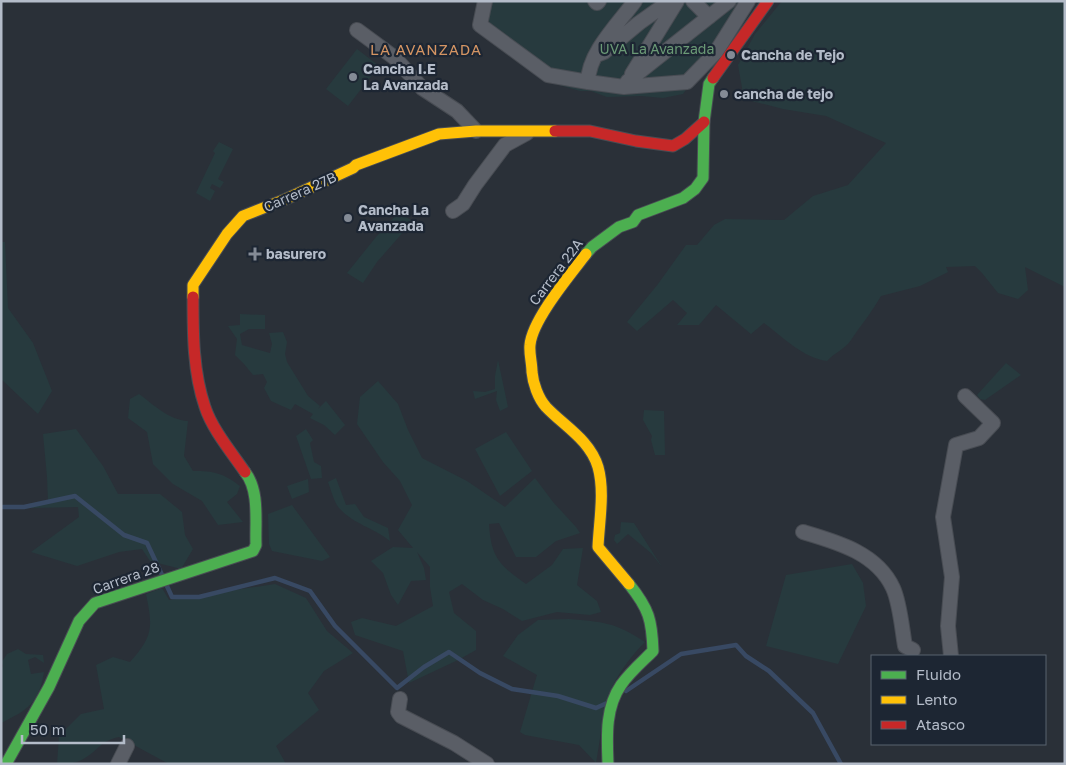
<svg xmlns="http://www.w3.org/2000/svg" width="1066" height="765" font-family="'Golos Text',sans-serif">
<rect width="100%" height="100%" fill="#2a3038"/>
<path fill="#273a3e" d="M 471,1 L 748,1 L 683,94 L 663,98 L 641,96 L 607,97 L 591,91 L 580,91 L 542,80 L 484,36 L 475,31 L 479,4 Z
M 782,1 L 1065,1 L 1065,287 L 1025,267 L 1028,290 L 1018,299 L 998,293 L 982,273 L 975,266 L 946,267 L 948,272 L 920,286 L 881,296 C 872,312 861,325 851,340 C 845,349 834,353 827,361 C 803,358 783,337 764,323 L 751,334 L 716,305 L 699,325 L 677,325 L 687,313 L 673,300 L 637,331 L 627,322 L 658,284 L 686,245 L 697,245 L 714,225 L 725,219 L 784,220 L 813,196 L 848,185 L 886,143 L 826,116 L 783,109 L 744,99 L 738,65 L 755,34 Z
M 357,49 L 379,66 L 348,106 L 326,89 Z
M 219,142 L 233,149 L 218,179 L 224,182 L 220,188 L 212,184 L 210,188 L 215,191 L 210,201 L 196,193 L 215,153 L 213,151 Z
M 398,213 L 413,221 L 377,262 L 363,283 L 347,273 L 376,237 Z
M 1,242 L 5,242 L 8,308 L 33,343 L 52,391 L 38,414 L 1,379 Z
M 240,314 L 265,315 L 265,329 L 249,329 L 240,334 L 242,345 L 270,353 L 272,344 L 269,333 L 283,332 L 287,342 L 285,354 L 287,362 L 308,396 L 320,406 L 318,409 L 326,401 L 345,425 L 335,435 L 324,425 L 310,418 L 313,414 L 295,404 L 291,410 L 271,401 L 264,388 L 267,382 L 263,374 L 253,375 L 244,364 L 235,355 L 237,339 L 228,326 L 240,325 Z
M 498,360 L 508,407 L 500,411 L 496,400 L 497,391 L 475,399 L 473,391 L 485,392 L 495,389 L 495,376 Z
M 1006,363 L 1021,375 L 985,400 L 980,399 L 977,395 Z
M 378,381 L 398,404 L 408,430 L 422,458 L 467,481 L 505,507 L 535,478 L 553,502 L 576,527 L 580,533 L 556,541 L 536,557 L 516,557 L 499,523 L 489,524 C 491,557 499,565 526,584 L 552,565 L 563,549 L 583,548 L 577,585 L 597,601 L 601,612 L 590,615 L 557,612 L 522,621 L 503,609 L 483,600 L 462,584 L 449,592 L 454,613 L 476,631 L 476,650 L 458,660 L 409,683 L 403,651 L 355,635 L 351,622 L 362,618 L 396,626 L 433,606 L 430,587 L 430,567 L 417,552 L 424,568 L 426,580 L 411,581 L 398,605 L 391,595 L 383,573 L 371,561 L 393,547 L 413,548 L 398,530 L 412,505 L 400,481 L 383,462 L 357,424 L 360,397 Z
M 139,394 C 154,405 169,420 188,421 L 184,456 L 193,471 C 214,471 223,473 240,486 L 237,494 L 227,502 L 243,522 L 218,525 L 202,501 L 173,484 L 153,464 L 147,432 L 128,418 L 130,399 Z
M 644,410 L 664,411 L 665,455 L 655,455 L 651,440 L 652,436 L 643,420 Z
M 76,429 L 103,466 L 118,494 L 160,494 L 182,512 L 185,535 L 193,549 L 181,569 L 150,561 L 142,549 L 119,552 L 77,566 L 31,552 L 79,517 L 78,507 L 30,508 L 48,502 L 47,477 L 43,434 Z
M 306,429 L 313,440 L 310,443 L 314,462 L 321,466 L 322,478 L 311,479 L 296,436 Z
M 506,432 L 532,471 L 500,496 L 475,449 Z
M 336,478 L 346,505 L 355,504 L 364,517 L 388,528 L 390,541 C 374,528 353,524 339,508 C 334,502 331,490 328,482 Z
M 308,479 L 309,492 L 292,499 L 287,486 Z
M 292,505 L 297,512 L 330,557 L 322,561 L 272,551 L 269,544 L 268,514 Z
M 621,522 L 634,523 L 662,567 L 651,553 L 628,534 L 617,544 L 614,540 L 615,535 L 620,533 Z
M 852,564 L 863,583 L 866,606 L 838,664 L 766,646 L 786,575 Z
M 275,584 L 306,598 L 327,631 L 353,653 L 324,671 L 308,693 L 319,710 L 276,746 L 286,764 L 169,764 L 119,737 C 100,741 100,749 85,758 C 76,764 67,764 57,764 L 59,736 L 81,714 L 104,709 L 96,665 L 113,657 L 130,662 C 153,636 153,628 146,594 L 162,588 L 169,600 Z
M 569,619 C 603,622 615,622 645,642 C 629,658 616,676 608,697 C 602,718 600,742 596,763 L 579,745 L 525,735 L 520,732 L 537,675 L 503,656 L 518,635 L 538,620 Z
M 18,649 L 26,654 L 43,655 L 44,663 L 35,657 L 28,660 L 31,674 L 44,672 C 39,703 28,710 1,723 L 1,669 L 3,666 L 1,661 L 3,660 L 7,654 Z"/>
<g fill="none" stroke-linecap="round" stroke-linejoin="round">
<path stroke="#384963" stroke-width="4.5" d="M 1,507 L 24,507 L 75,496 L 124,535 L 147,543 L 163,577
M 166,584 L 172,597 L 199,597 L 275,578 L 310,591 L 335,626 L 397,688 L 424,667 L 449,652 L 480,673 L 512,689 L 558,696 L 596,708 L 607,703
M 626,691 L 681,654 L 736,645 L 746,656 L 769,671 L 813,713 L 841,764"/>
<g stroke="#484c53" stroke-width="16">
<path id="street" d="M 485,1 L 480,25 L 548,75 L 588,82
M 595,1 L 597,3 L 599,1
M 635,1 C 618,24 588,53 588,82 L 624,87 L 628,81 L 729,1
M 693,1 L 709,17
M 357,30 L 395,58 L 422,88 L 457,111 L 476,131
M 599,54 L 604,52 L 639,23 L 670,1
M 632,74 L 677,1
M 624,87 L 687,82 L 716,52 L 748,1
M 453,211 L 463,204 L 475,185 L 505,145 L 527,133
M 803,532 C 837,542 877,553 893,588 C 900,603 902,629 905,646 L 913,650
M 951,656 L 948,626 L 952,577 L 943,517 L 956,445 L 979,438 L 993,423 L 965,396
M 400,699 L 398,712 L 401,716 L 454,743 L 487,764
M 118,764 L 127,746"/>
</g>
<g stroke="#484c53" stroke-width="13">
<path id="fast" d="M 586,254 L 592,247 L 619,227 L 633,222 L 638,215 L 683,198 L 695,189 L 703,178 L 704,122 L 709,84 L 713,78
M 6,764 L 49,687 L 79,621 L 95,603 L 253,551 L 256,545 C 255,522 260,491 245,472
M 608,764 C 607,737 605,708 621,685 C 630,672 642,662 653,651 C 652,620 649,609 629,584"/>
</g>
<g stroke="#484c53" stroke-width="13">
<path id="slow" d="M 586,254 C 570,275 532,320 530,345 C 529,353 532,363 532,372 C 533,383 538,398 546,407 C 564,426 590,440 598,467 C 605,492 599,522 598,547 L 629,584
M 193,297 L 193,285 L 227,234 L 243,216 L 286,199 L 353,168 L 356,165 L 439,134 L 476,131 L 555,131"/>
</g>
<g stroke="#484c53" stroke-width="13">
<path id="jam" d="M 713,78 L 768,1
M 555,131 L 590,131 L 636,141 L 673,146 L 685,139 L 704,122
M 193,297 C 193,333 193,372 205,407 C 212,429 232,453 245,472"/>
</g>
<use href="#street" stroke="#5a5e66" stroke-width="14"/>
<use href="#fast" stroke="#4caf50" stroke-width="11"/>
<use href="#slow" stroke="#ffc107" stroke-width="11"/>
<use href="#jam" stroke="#c62828" stroke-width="11"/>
</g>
<g fill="#848b96" stroke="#1d2633" stroke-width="2">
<circle cx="731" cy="55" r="5"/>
<circle cx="353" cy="77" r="5"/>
<circle cx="724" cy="94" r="5"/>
<circle cx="348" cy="218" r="5"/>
<path d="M252.5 246.5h5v5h5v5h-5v5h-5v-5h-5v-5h5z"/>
</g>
<g text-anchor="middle" stroke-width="4.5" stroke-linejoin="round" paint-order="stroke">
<g font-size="14" fill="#6b9a76" stroke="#1d2633">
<text x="657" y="54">UVA La Avanzada</text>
</g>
<g font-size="14" font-weight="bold" fill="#b4bcc9" stroke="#1d2633" text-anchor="start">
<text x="741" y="60">Cancha de Tejo</text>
<text x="363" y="74">Cancha I.E<tspan x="363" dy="16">La Avanzada</tspan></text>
<text x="734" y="99">cancha de tejo</text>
<text x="358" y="215">Cancha La<tspan x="358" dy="16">Avanzada</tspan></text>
<text x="266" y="259">basurero</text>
</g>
<g font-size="14" fill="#b4bcc9" stroke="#1d2633">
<text transform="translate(300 192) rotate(-24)" y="5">Carrera 27B</text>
<text transform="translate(556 272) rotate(-53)" y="5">Carrera 22A</text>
<text transform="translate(126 578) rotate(-20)" y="5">Carrera 28</text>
</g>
<g font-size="15" letter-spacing="1" fill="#d59563" stroke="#1d2633">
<text x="426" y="55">LA AVANZADA</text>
</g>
</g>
<rect width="1066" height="765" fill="none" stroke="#b4bcc9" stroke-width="5"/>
<rect x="871" y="655" width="175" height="90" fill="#1d2633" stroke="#59626f"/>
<rect x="881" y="671" width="25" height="8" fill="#4caf50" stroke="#59626f"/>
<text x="916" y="680" font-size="15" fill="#b4bcc9">Fluido</text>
<rect x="881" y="696" width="25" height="8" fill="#ffc107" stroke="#59626f"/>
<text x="916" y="705" font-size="15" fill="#b4bcc9">Lento</text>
<rect x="881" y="721" width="25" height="8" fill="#c62828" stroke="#59626f"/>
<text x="916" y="730" font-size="15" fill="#b4bcc9">Atasco</text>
<path d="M22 735v8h102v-8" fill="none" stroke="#b4bcc9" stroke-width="2.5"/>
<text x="30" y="735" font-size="15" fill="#b4bcc9" stroke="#1d2633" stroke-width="4" paint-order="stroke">50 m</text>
</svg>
